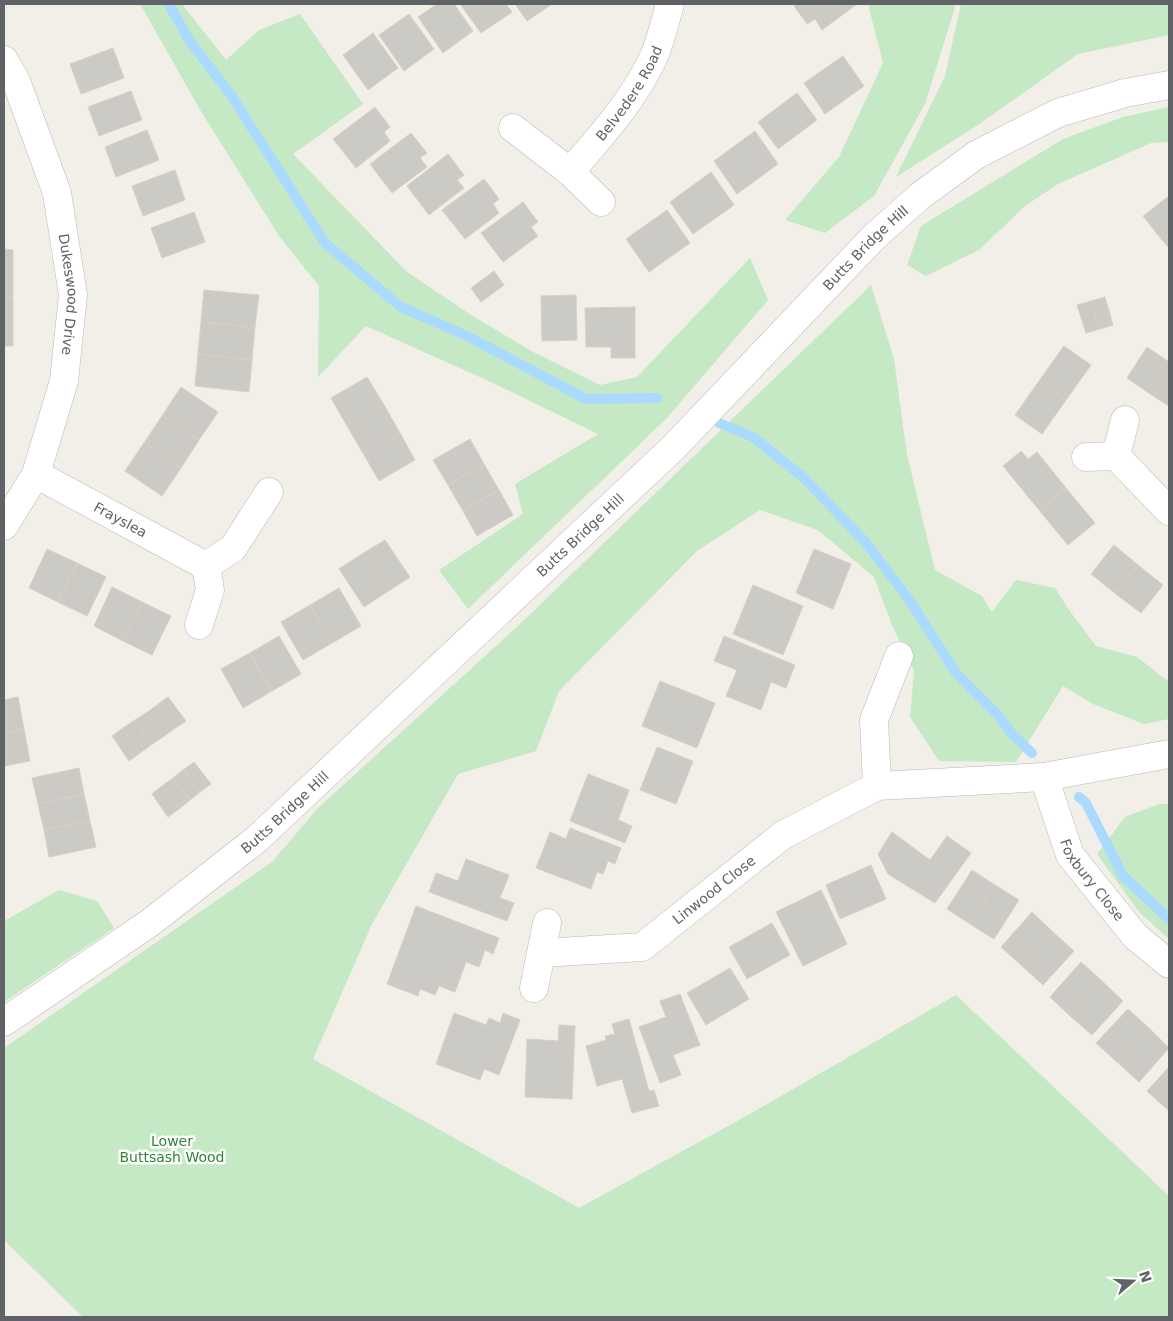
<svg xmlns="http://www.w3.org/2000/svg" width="1173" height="1321" font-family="'DejaVu Sans',sans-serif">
<rect width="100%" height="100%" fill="#f1efe8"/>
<path fill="#c5e8c5" d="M 140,4 L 182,4 L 226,60 L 259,30 L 300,14 L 363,104 L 293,154 L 407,272 L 471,315 L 533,352 L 600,385 L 637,377 L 750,258 L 768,300 L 667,418 L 468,609 L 439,570 L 523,514 L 515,484 L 598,434 L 493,383 L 366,326 L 318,377 L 319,286 L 279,236 L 202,113 Z
M 868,4 L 956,4 L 925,104 L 874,196 L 825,233 L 785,220 L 839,157 L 883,63 Z
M 961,4 L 1169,4 L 1169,35 L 1078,54 L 978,125 L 896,177 L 945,76 Z
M 1169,107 L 1169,142 L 1151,143 L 1058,184 L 1025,206 L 979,250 L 926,276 L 907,265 L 921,226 L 1063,139 L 1123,117 Z
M 871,285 L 894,359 L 907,455 L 935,570 L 982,596 L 992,612 L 1016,580 L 1055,588 L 1069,610 L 1096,646 L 1137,657 L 1169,682 L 1169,719 L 1144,724 L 1093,704 L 1063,686 L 1016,762 L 939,761 L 910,717 L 914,671 L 892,625 L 874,577 L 818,530 L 760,510 L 697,551 L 559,691 L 536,751 L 458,774 L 372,924 L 313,1059 L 579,1208 L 748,1115 L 956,995 L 1169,1196 L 1169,1317 L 83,1317 L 4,1240 L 4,1048 L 272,862 L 318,808 L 519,625 Z
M 1159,804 L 1169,804 L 1169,939 L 1139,912 L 1097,854 L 1125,817 Z
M 59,890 L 97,901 L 114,928 L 4,1002 L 4,921 Z"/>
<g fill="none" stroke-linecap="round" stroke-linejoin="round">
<path stroke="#aadaff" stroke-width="10" d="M 169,4 L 189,40 L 231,95 L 325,243 L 401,307 L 467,336 L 586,399 L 657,398
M 719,423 L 753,437 L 804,478 L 866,543 L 910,601 L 956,673 L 997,714 L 1012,734 L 1032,753
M 1079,797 L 1086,803 L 1123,876 L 1169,919"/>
</g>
<path fill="#cccac5" stroke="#d6d1c6" d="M 437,4 L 454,4 L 473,31 L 443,53 L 418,17 Z
M 460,4 L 506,4 L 512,12 L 481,33 Z
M 515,4 L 552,4 L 527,21 Z
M 797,4 L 857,4 L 822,30 L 815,19 L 807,24 L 794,6 Z
M 409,14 L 434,49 L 404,71 L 379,35 Z
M 373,33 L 398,68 L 368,90 L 343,55 Z
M 113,48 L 124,78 L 81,94 L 70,64 Z
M 843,56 L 864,86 L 825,114 L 804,83 Z
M 131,91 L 142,120 L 99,136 L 88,107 Z
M 797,93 L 817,120 L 778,149 L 758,122 Z
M 375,107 L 390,127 L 384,132 L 390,141 L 356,168 L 333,139 Z
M 147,130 L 159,160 L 116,177 L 105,147 Z
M 755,131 L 778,164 L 737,194 L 714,161 Z
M 411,133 L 427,153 L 420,158 L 427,167 L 392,193 L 370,164 Z
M 448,154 L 464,175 L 457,180 L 464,188 L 429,215 L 407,186 Z
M 175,170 L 185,200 L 143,216 L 132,186 Z
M 711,172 L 734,205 L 693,234 L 670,202 Z
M 484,179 L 499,199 L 493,204 L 499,213 L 465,239 L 442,210 Z
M 1169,196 L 1169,234 L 1162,240 L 1143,216 Z
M 523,202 L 538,222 L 531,227 L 538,236 L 503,262 L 481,233 Z
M 667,210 L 690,243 L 649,272 L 626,239 Z
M 194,212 L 205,242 L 162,258 L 151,228 Z
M 1169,234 L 1169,248 L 1162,240 Z
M 4,249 L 13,250 L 13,298 L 4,298 Z
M 494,271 L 504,285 L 481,302 L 471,288 Z
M 204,290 L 259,295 L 255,327 L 201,322 Z
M 576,295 L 577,340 L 542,341 L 541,296 Z
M 1105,297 L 1113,325 L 1100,329 L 1091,301 Z
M 4,298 L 13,298 L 13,346 L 4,346 Z
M 1091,301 L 1100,329 L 1086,333 L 1077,305 Z
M 635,307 L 635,358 L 611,358 L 611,347 L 586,347 L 585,308 Z
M 201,322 L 255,327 L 252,360 L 198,354 Z
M 1064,346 L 1091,365 L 1066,400 L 1039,381 Z
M 1147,347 L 1169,362 L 1169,372 L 1153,396 L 1127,378 Z
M 198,354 L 252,360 L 249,392 L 195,386 Z
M 1169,372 L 1169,406 L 1153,396 Z
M 367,377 L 384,405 L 347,426 L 331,398 Z
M 1039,381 L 1066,400 L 1042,434 L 1015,415 Z
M 181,387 L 218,412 L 199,440 L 162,416 Z
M 384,405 L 400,433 L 363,453 L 347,426 Z
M 162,416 L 199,440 L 181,468 L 144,443 Z
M 400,433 L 415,460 L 379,481 L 363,453 Z
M 470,439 L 484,464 L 448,485 L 433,460 Z
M 144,443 L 181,468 L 162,496 L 125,471 Z
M 1021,451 L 1028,459 L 1037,452 L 1066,488 L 1039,510 L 1003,466 Z
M 484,464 L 499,490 L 463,511 L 448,485 Z
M 1066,488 L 1095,523 L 1068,545 L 1039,510 Z
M 499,490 L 513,515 L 477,536 L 463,511 Z
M 385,540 L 410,577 L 387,592 L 362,554 Z
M 1114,545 L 1138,565 L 1116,594 L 1091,574 Z
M 47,549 L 77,563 L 58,602 L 29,588 Z
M 814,549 L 851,564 L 833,609 L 796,593 Z
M 362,554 L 387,592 L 364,607 L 339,569 Z
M 77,563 L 106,577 L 87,616 L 58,602 Z
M 1138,565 L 1163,585 L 1141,613 L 1116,594 Z
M 753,585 L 803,606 L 783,655 L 733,634 Z
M 112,587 L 142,602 L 123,641 L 94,626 Z
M 339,588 L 361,626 L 332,643 L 310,605 Z
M 142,602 L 171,616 L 152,655 L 123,641 Z
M 310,605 L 332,643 L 303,660 L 281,622 Z
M 279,636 L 301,674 L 272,691 L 250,653 Z
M 724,636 L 795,665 L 786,688 L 771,682 L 761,710 L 726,696 L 737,670 L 714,661 Z
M 250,653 L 272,691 L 243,708 L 221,669 Z
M 660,681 L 715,703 L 697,748 L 642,726 Z
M 18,697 L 24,729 L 4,733 L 4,700 Z
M 168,697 L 186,721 L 174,729 L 157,705 Z
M 157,705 L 174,729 L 163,737 L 146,713 Z
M 146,713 L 163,737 L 151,745 L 135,720 Z
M 135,720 L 151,745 L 140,753 L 123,728 Z
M 123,728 L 140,753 L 129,761 L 112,736 Z
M 24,729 L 30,761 L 4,766 L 4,733 Z
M 657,747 L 693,761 L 676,804 L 640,790 Z
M 194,762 L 211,784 L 200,792 L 183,770 Z
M 79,768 L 84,794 L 38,804 L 32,778 Z
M 183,770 L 200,792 L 190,800 L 173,778 Z
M 588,774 L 629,790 L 618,820 L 632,826 L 625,843 L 570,821 Z
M 173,778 L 190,800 L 179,809 L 162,786 Z
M 162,786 L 179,809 L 168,817 L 152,794 Z
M 84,794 L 90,821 L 44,830 L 38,804 Z
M 90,821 L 96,847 L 49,857 L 44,830 Z
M 570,828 L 621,848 L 615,864 L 608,861 L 603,874 L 597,872 L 591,889 L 536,868 L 550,832 L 566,839 Z
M 892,832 L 930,860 L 947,836 L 971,853 L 935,903 L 888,874 L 878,854 Z
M 466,859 L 509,875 L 500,898 L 514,903 L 507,921 L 429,892 L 436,873 L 458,881 Z
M 871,865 L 886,899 L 840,919 L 826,885 Z
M 972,870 L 995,885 L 970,924 L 947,909 Z
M 995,885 L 1019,900 L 994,939 L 970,924 Z
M 821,890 L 847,944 L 803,966 L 776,912 Z
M 416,906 L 499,938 L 493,954 L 485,950 L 479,967 L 466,962 L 455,992 L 439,986 L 435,995 L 420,989 L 418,996 L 387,984 Z
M 1032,912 L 1053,932 L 1022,966 L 1001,947 Z
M 772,923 L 790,955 L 747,979 L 729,947 Z
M 1053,932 L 1074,951 L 1043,985 L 1022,966 Z
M 1081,962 L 1102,981 L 1070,1016 L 1050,997 Z
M 730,968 L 749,999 L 706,1025 L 687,993 Z
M 1102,981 L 1123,1001 L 1092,1035 L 1070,1016 Z
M 680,994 L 700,1045 L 673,1055 L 681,1075 L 660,1083 L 639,1027 L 666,1017 L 660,1001 Z
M 1128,1009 L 1149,1028 L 1118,1063 L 1096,1043 Z
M 454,1013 L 486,1025 L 489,1018 L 500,1023 L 503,1013 L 520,1020 L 499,1075 L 484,1069 L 480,1080 L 436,1064 Z
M 629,1019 L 649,1091 L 654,1090 L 659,1106 L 632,1113 L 622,1079 L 597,1086 L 586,1046 L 606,1040 L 605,1036 L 615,1034 L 612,1024 Z
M 559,1025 L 575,1026 L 572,1099 L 525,1097 L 527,1039 L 558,1041 Z
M 1149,1028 L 1169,1048 L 1139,1082 L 1118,1063 Z
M 1169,1067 L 1169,1109 L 1168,1110 L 1147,1091 Z"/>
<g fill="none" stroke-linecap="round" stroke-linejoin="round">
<g stroke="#b5b8bc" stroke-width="29">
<g id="minor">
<path id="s1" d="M 4,60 L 16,81 L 57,193 L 73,295 L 64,381 L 36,474 L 4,526"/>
<path d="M 513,128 L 570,172 L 601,202"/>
<path id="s2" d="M 570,172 C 600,137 635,99 654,56 C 661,40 665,21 670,4"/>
<path d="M 1125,420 L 1116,456 L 1169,511"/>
<path d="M 1086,457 L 1116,456"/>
<path id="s3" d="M 36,474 L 206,566 L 233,548 L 269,492"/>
<path d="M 199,625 L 210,590 L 206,566"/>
<path id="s4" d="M 1044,777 L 1070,855 L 1135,936 L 1169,964"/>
<path d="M 877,786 L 874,720 L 899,656"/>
<path id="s5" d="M 542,953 L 642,947 L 783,835 L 877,786 L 1044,777 L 1169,754"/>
<path d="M 534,988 L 547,923"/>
<path id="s6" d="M 4,1022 L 151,922 L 257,839 L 673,448 L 874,237 L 920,196 L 976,155 L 1058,113 L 1125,93 L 1169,85"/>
</g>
</g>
<use href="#minor" stroke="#fff" stroke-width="28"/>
</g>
<g text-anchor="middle" stroke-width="5" stroke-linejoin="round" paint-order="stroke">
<g font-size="14" fill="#5f6368" stroke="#fff">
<text dy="5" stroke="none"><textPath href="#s2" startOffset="99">Belvedere Road</textPath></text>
<text dy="5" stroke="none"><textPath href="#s6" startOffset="1161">Butts Bridge Hill</textPath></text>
<text dy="5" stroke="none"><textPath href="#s1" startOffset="246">Dukeswood Drive</textPath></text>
<text dy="5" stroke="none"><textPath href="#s3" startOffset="96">Frayslea</textPath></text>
<text dy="5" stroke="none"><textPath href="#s6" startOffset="756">Butts Bridge Hill</textPath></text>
<text dy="5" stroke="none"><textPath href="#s6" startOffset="351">Butts Bridge Hill</textPath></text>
<text dy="5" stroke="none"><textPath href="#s4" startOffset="115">Foxbury Close</textPath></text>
<text dy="5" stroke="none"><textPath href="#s5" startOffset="192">Linwood Close</textPath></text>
</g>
<g font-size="14" fill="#348238" stroke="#fff">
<text x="172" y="1146">Lower<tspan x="172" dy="16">Buttsash Wood</tspan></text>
</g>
</g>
<rect width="1173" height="1321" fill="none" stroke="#5f6368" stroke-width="10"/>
<g transform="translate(1133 1281) rotate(71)" stroke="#ffffff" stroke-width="4" paint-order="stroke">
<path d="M0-4L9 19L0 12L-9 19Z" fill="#5f6368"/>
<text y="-8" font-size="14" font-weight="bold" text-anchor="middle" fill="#5f6368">N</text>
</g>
</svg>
